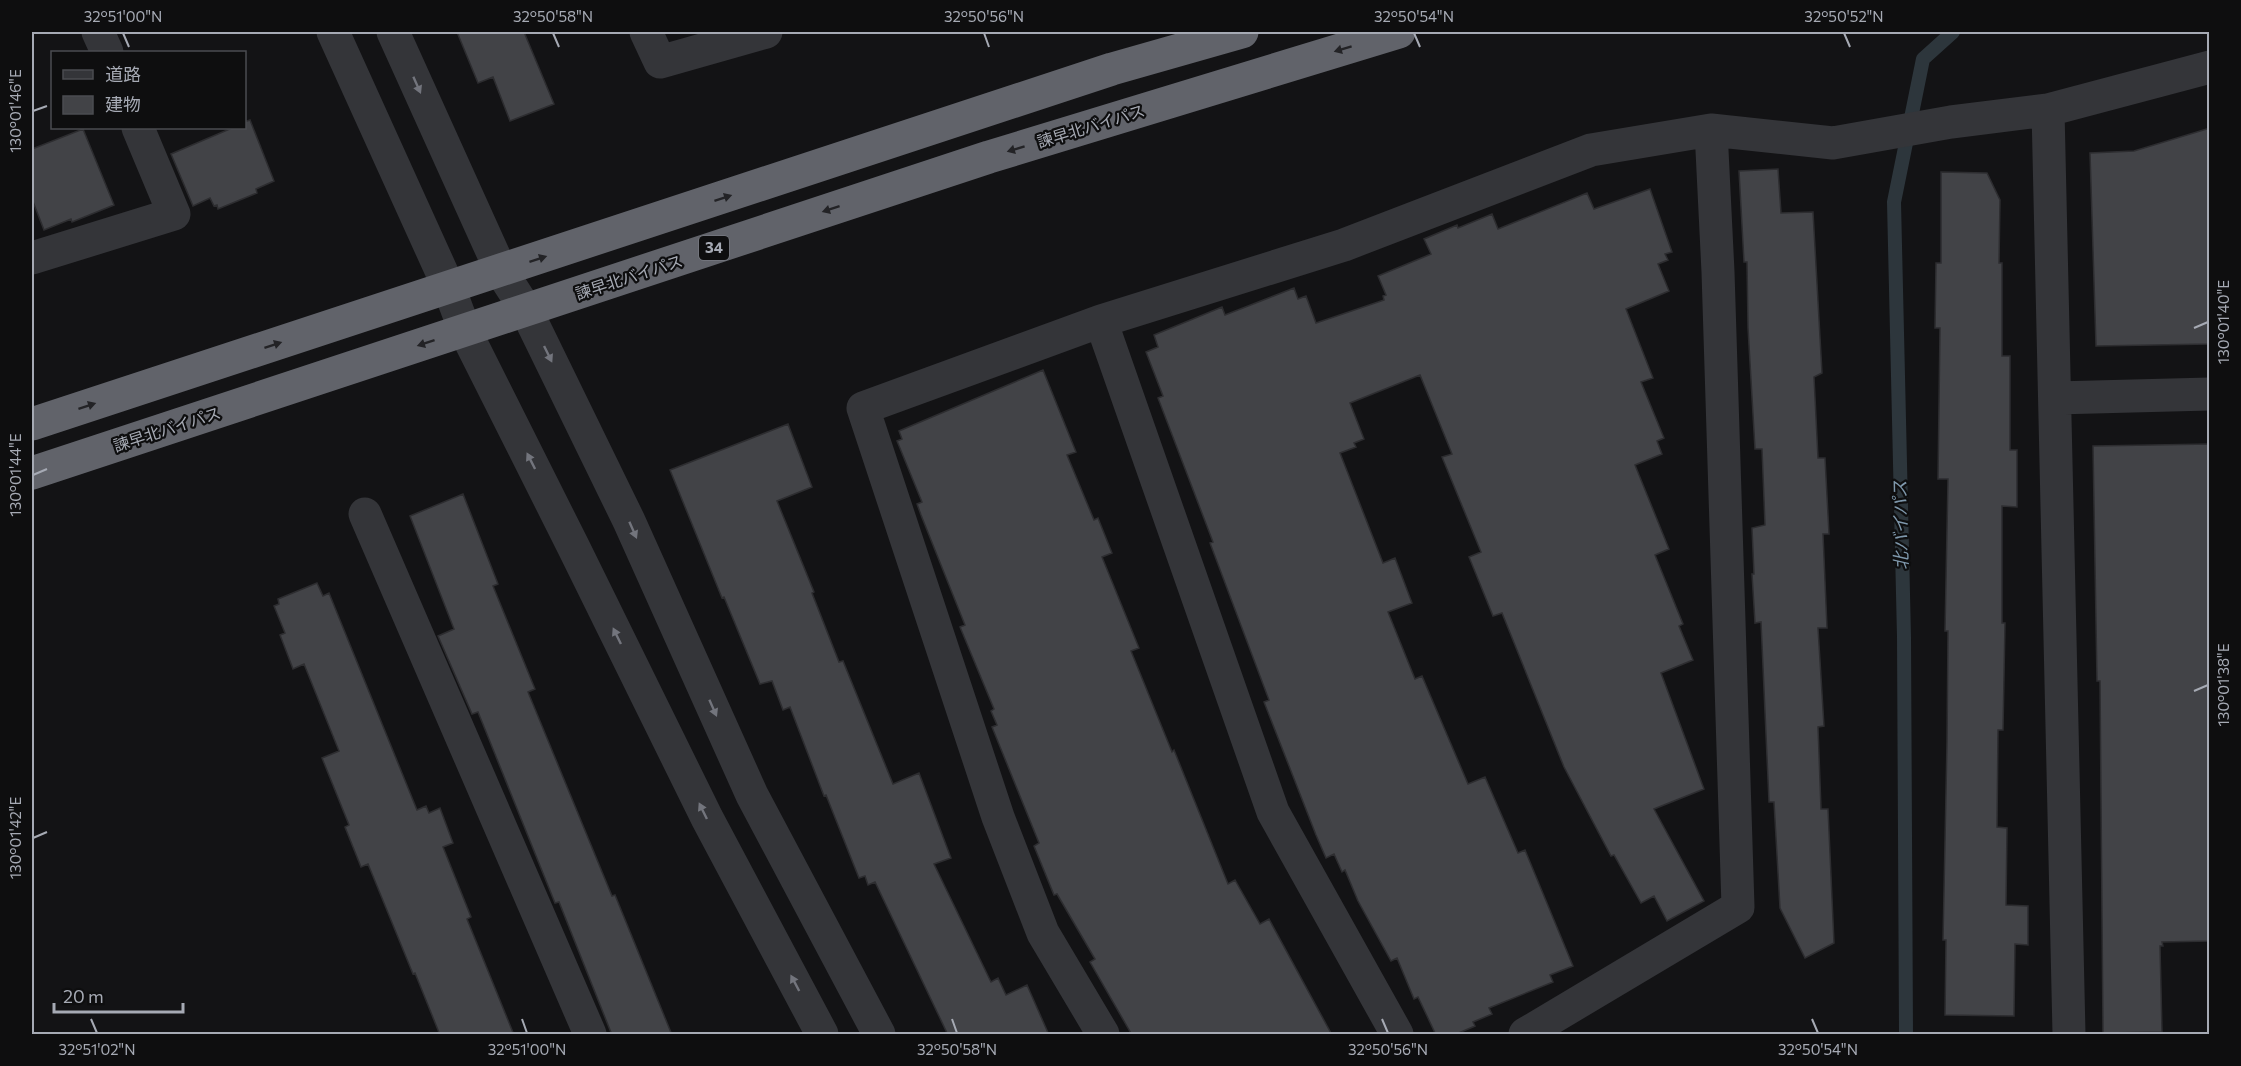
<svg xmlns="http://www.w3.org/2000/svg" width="2241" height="1066" font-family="Commissioner,'Noto Sans JP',sans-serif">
<rect width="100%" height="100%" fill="#131315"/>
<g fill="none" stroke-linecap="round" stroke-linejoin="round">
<path stroke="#2d363c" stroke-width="14" d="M 1906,1034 L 1904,637 L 1894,202 L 1923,59 L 1953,32"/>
</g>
<path fill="#424347" stroke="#2d2d30" stroke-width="1.5" d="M 457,32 L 524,32 L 554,104 L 510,121 L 493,77 L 478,83 Z
M 250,120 L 274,181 L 256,189 L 257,193 L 218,209 L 217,205 L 214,206 L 210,198 L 193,206 L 171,154 L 232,128 L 244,128 L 244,122 Z
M 2210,128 L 2210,344 L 2096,346 L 2090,153 L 2134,151 Z
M 83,129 L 114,205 L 72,222 L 71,219 L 44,230 L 32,199 L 32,149 Z
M 1778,169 L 1781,213 L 1813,212 L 1822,373 L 1814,377 L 1818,458 L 1825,458 L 1829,534 L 1823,534 L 1827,628 L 1818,628 L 1824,726 L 1818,727 L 1821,809 L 1828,809 L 1834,943 L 1805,958 L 1780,908 L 1774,802 L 1769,802 L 1761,622 L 1755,623 L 1752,574 L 1754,574 L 1752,528 L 1765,525 L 1762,449 L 1755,449 L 1748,328 L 1747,262 L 1744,262 L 1739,171 Z
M 1941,172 L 1987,173 L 2000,200 L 1999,263 L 2002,263 L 2002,356 L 2010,356 L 2010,450 L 2017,450 L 2017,507 L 2002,506 L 2002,623 L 2005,623 L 2003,730 L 1998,730 L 1997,827 L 2007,828 L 2006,905 L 2028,906 L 2028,945 L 2015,944 L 2014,1016 L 1945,1015 L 1946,940 L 1943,940 L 1947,742 L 1948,631 L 1945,631 L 1948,479 L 1938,479 L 1940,328 L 1935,328 L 1936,263 L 1941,263 Z
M 1650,189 L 1672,252 L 1665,254 L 1668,260 L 1658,264 L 1669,291 L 1626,309 L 1653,378 L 1641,382 L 1664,438 L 1657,441 L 1662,454 L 1635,465 L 1669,549 L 1655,555 L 1683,624 L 1679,626 L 1693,660 L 1661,673 L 1704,789 L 1654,809 L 1704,901 L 1667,921 L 1654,896 L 1641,903 L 1614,855 L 1611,856 L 1564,767 L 1502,613 L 1493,616 L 1469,557 L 1481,552 L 1442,457 L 1452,454 L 1420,375 L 1350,403 L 1364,439 L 1354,443 L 1356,447 L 1340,453 L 1383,563 L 1395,558 L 1412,603 L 1388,612 L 1415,679 L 1422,676 L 1468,784 L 1485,777 L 1518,853 L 1525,850 L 1573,966 L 1550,975 L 1553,982 L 1489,1008 L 1492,1014 L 1473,1022 L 1475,1026 L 1454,1035 L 1436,1035 L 1418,997 L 1414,999 L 1397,958 L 1391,961 L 1358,901 L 1345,870 L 1342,872 L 1334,854 L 1326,858 L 1316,835 L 1264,702 L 1269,700 L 1210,543 L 1213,542 L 1158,398 L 1163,396 L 1146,352 L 1158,347 L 1154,335 L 1222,307 L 1225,315 L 1294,288 L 1298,299 L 1306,296 L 1316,323 L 1384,300 L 1383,296 L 1386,295 L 1378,276 L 1431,254 L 1424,239 L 1457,225 L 1458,228 L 1492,214 L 1498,229 L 1587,193 L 1594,209 Z
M 1043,370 L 1076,452 L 1067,455 L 1094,520 L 1098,518 L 1112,553 L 1102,557 L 1139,648 L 1131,651 L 1172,752 L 1174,750 L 1228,884 L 1235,880 L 1260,924 L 1269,919 L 1332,1035 L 1132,1035 L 1090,962 L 1095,959 L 1057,894 L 1054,895 L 1034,846 L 1039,843 L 992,727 L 997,725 L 991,711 L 994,709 L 960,627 L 965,625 L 921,515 L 917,504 L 922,502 L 897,441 L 902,439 L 899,431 Z
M 788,424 L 812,487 L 777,501 L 814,592 L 812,593 L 839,662 L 843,661 L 893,784 L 919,773 L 951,858 L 934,864 L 991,982 L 998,978 L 1006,995 L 1027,985 L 1049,1035 L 948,1035 L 875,882 L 868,885 L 865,876 L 859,878 L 826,795 L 824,796 L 790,707 L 783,710 L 772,681 L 760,684 L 724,597 L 722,598 L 670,470 Z
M 2210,444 L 2210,941 L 2162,942 L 2163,946 L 2160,946 L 2162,1032 L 2103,1033 L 2100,681 L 2097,681 L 2093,446 Z
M 463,494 L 498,584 L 493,586 L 535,689 L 528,692 L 612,896 L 615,895 L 672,1035 L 612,1035 L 559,902 L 555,903 L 478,712 L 472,714 L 438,636 L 454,629 L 410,516 Z
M 317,583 L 323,596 L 329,593 L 417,810 L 426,806 L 429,813 L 440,808 L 453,843 L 443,847 L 471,917 L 467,919 L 514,1035 L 440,1035 L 415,973 L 413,974 L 368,864 L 361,867 L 345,827 L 349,825 L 322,758 L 339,751 L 304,664 L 293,669 L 280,635 L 285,633 L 274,606 L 279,604 L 278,599 Z"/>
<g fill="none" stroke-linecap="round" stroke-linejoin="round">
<path stroke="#343539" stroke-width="33" d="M 98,32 L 107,52
M 333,32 L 449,288 L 465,331 L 573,546 L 707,818 L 822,1034
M 393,32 L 501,271 L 526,310 L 629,521 L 752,795 L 879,1034
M 646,32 L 660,62 L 766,32
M 2048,110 L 2069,1034
M 32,258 L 174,214 L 138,128
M 1101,321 L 1273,812 L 1397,1034
M 2055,398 L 2210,394
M 365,514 L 590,1034
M 1103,1034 L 1043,933 L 998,817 L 863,408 L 1101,321 L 1344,245 L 1591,150 L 1711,130 L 1833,143 L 1951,122 L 2048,110 L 2210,67
M 1525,1034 L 1738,907 L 1718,272 L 1711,130"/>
<path stroke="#61636a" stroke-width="33" d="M 32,424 L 1112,69 L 1242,32
M 32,473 L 989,157 L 1399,32"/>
</g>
<defs><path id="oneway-solid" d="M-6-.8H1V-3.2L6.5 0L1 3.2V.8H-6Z" transform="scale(1.5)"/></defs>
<g fill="#232326">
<use href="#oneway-solid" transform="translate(1343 49) rotate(163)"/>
<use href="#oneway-solid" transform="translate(1016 149) rotate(163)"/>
<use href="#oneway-solid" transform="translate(723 198) rotate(-18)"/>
<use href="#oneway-solid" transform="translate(831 209) rotate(162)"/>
<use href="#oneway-solid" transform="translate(538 259) rotate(-18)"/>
<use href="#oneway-solid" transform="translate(426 343) rotate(162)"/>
<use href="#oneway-solid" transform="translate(273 345) rotate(-18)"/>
<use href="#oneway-solid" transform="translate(87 406) rotate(-18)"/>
</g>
<g fill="#73757d">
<use href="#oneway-solid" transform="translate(417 85) rotate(66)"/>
<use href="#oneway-solid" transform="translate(548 354) rotate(64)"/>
<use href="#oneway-solid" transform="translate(531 461) rotate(-117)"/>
<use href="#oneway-solid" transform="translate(633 530) rotate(66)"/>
<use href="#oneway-solid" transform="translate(617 636) rotate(-116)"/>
<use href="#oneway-solid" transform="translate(713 708) rotate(66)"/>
<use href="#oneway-solid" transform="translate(703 811) rotate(-116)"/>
<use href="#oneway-solid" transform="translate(795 983) rotate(-118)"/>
</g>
<path fill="none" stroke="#a6aab4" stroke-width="2" d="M 123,33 L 129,47M 553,33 L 559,47M 984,33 L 989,47M 1414,33 L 1420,47M 1844,33 L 1850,47M 33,111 L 47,106M 2194,328 L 2208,322M 33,475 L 47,469M 2194,691 L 2208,685M 33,838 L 47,832M 91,1019 L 97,1033M 522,1019 L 527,1033M 952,1019 L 957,1033M 1382,1019 L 1388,1033M 1812,1019 L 1818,1033"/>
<g text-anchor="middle" stroke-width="4.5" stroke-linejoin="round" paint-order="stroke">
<rect fill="#0e0e0f" stroke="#787b82" stroke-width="1.5" x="699" y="236" width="30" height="24" rx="4.5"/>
<g font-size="15" font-weight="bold" fill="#a6aab4">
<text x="714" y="253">34</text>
</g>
<g font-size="16" fill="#a6aab4" stroke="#0e0e0f">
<text transform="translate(1091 126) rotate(-17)" y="6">諫早北バイパス</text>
<text transform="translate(629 277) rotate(-18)" y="6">諫早北バイパス</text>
<text transform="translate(167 429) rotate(-18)" y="6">諫早北バイパス</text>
</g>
<g font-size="18" font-style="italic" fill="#7f98ac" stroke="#0e0e0f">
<text transform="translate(1901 525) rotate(-91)" y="6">北バイパス</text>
</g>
</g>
<rect width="2241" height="1066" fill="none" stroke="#0e0e0f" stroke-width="66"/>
<rect x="51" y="51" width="195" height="78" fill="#0e0e0f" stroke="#4b4c51" stroke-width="1.5"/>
<rect x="63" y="70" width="30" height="9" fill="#343539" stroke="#4b4c51" stroke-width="1.5"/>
<text x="105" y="81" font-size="18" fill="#a6aab4">道路</text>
<rect x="63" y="96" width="30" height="18" fill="#424347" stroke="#4b4c51" stroke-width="1.5"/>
<text x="105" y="111" font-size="18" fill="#a6aab4">建物</text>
<path d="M54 1003v9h129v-9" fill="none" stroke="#a6aab4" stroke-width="3"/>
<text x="63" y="1003" font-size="18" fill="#a6aab4" stroke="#0e0e0f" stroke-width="4.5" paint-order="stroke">20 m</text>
<rect x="33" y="33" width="2175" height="1000" fill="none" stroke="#a6aab4" stroke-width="2"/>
<g font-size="15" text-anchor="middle" fill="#a6aab4">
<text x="123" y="22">32°51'00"N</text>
<text x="553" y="22">32°50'58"N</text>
<text x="984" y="22">32°50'56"N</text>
<text x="1414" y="22">32°50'54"N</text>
<text x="1844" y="22">32°50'52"N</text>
<text transform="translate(16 111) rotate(-90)" y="5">130°01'46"E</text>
<text transform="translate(2224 322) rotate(-90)" y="5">130°01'40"E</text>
<text transform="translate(16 475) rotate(-90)" y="5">130°01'44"E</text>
<text transform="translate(2224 685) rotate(-90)" y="5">130°01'38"E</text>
<text transform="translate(16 838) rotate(-90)" y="5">130°01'42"E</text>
<text x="97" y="1055">32°51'02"N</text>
<text x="527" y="1055">32°51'00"N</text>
<text x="957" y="1055">32°50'58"N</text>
<text x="1388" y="1055">32°50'56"N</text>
<text x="1818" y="1055">32°50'54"N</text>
</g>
</svg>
